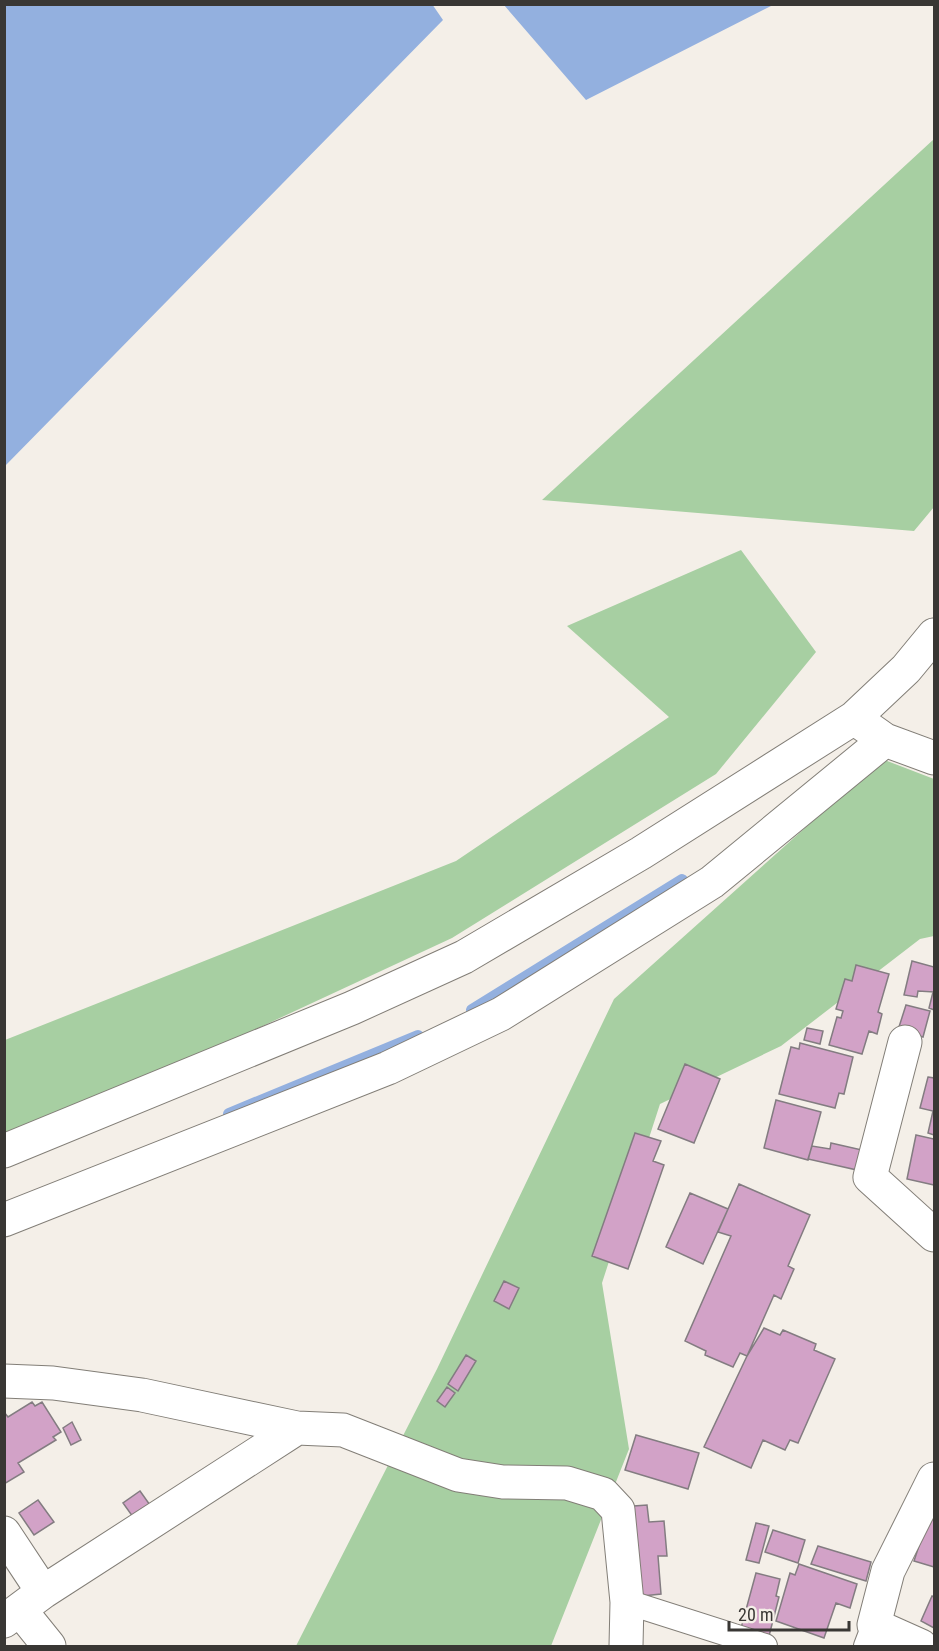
<svg xmlns="http://www.w3.org/2000/svg" width="939" height="1651" font-family="'Roboto Condensed',sans-serif">
<rect width="100%" height="100%" fill="#f4efe8"/>
<path fill="#a7cfa2" d="M 934,139 L 934,507 L 914,531 L 542,500 Z
M 741,550 L 816,652 L 716,774 L 452,938 L 196,1057 L 5,1134 L 5,1040 L 456,861 L 669,717 L 567,626 Z
M 882,759 L 934,779 L 934,936 L 920,939 L 781,1046 L 660,1104 L 602,1283 L 629,1449 L 551,1646 L 296,1646 L 437,1369 L 614,999 Z"/>
<path fill="#93b0df" d="M 5,4 L 432,4 L 443,20 L 5,466 Z
M 504,5 L 773,5 L 586,100 Z"/>
<g fill="none" stroke-linecap="round" stroke-linejoin="round">
<path stroke="#93b0df" stroke-width="12" d="M 472,1010 L 682,880
M 229,1114 L 418,1036"/>
</g>
<path fill="#d2a2c7" stroke="#837c81" stroke-width="1.5" d="M 912,961 L 934,967 L 934,992 L 918,991 L 917,997 L 904,995 Z
M 856,965 L 889,974 L 878,1012 L 882,1014 L 877,1034 L 869,1031 L 862,1054 L 829,1045 L 837,1017 L 841,1018 L 843,1011 L 836,1009 L 845,979 L 852,981 Z
M 933,992 L 934,992 L 934,1010 L 929,1008 Z
M 906,1005 L 930,1011 L 923,1037 L 898,1030 Z
M 807,1028 L 823,1031 L 820,1044 L 804,1040 Z
M 800,1043 L 853,1057 L 844,1094 L 839,1093 L 835,1108 L 779,1094 L 791,1047 L 799,1049 Z
M 685,1064 L 720,1079 L 694,1143 L 658,1129 Z
M 928,1077 L 934,1078 L 934,1135 L 928,1133 L 933,1111 L 920,1108 Z
M 776,1100 L 821,1112 L 808,1160 L 764,1148 Z
M 635,1133 L 661,1141 L 653,1161 L 664,1165 L 628,1269 L 592,1256 Z
M 916,1135 L 934,1139 L 934,1185 L 907,1179 Z
M 831,1143 L 862,1150 L 857,1170 L 808,1159 L 812,1146 L 830,1149 Z
M 739,1184 L 810,1215 L 788,1266 L 794,1269 L 781,1299 L 774,1295 L 747,1356 L 740,1353 L 733,1367 L 705,1355 L 706,1351 L 685,1341 L 731,1236 L 718,1232 Z
M 690,1193 L 728,1209 L 703,1264 L 666,1247 Z
M 504,1281 L 519,1288 L 509,1309 L 494,1301 Z
M 764,1328 L 780,1335 L 783,1330 L 816,1344 L 814,1350 L 835,1359 L 798,1443 L 790,1440 L 785,1450 L 763,1440 L 751,1468 L 704,1447 L 747,1356 Z
M 466,1355 L 476,1361 L 458,1391 L 448,1384 Z
M 447,1387 L 455,1393 L 445,1407 L 437,1401 Z
M 32,1402 L 35,1406 L 42,1402 L 61,1432 L 53,1437 L 56,1440 L 18,1463 L 24,1472 L 4,1484 L 4,1412 L 8,1417 Z
M 72,1422 L 81,1440 L 71,1445 L 63,1428 Z
M 636,1435 L 699,1453 L 688,1489 L 625,1470 Z
M 140,1491 L 150,1505 L 133,1517 L 123,1503 Z
M 38,1500 L 54,1522 L 34,1535 L 19,1513 Z
M 647,1505 L 649,1522 L 664,1521 L 667,1556 L 658,1556 L 661,1594 L 633,1597 L 636,1546 L 634,1506 Z
M 928,1518 L 934,1520 L 934,1567 L 914,1561 Z
M 756,1523 L 769,1526 L 759,1563 L 746,1560 Z
M 773,1530 L 805,1540 L 798,1563 L 765,1552 Z
M 818,1546 L 871,1562 L 866,1581 L 811,1564 Z
M 799,1564 L 857,1584 L 850,1608 L 836,1603 L 824,1638 L 776,1621 L 790,1573 L 795,1575 Z
M 756,1573 L 780,1579 L 776,1596 L 779,1597 L 769,1636 L 741,1628 Z
M 932,1596 L 934,1597 L 934,1628 L 921,1621 Z"/>
<g fill="none" stroke-linecap="round" stroke-linejoin="round">
<g stroke="#827e77" stroke-width="26">
<path id="lane" d="M 627,1602 L 765,1646
M 866,1646 L 874,1625"/>
</g>
<g stroke="#827e77" stroke-width="35">
<path id="street" d="M 934,635 L 906,669 L 854,718 L 885,740 L 934,758
M 905,1042 L 870,1177 L 934,1235
M 4,1151 L 352,1008 L 464,957 L 641,853 L 854,718
M 4,1220 L 388,1068 L 501,1014 L 712,882 L 885,740
M 4,1381 L 53,1383 L 142,1395 L 297,1428 L 343,1430 L 458,1475 L 503,1482 L 567,1483 L 603,1494 L 618,1510 L 627,1602 L 626,1646
M 4,1533 L 43,1592 L 297,1428
M 20,1610 L 49,1646
M 4,1621 L 43,1592
M 921,1646 L 874,1625 L 888,1571 L 934,1479"/>
</g>
<use href="#lane" stroke="#fff" stroke-width="24"/>
<use href="#street" stroke="#fff" stroke-width="33"/>
</g>
<rect width="939" height="1651" fill="none" stroke="#393734" stroke-width="12"/>
<path d="M729 1621v9h120v-9" fill="none" stroke="#393734" stroke-width="3"/>
<text x="738" y="1621" font-size="18" fill="#393734" stroke="#f4efe8" stroke-width="4.5" paint-order="stroke">20 m</text>
</svg>
